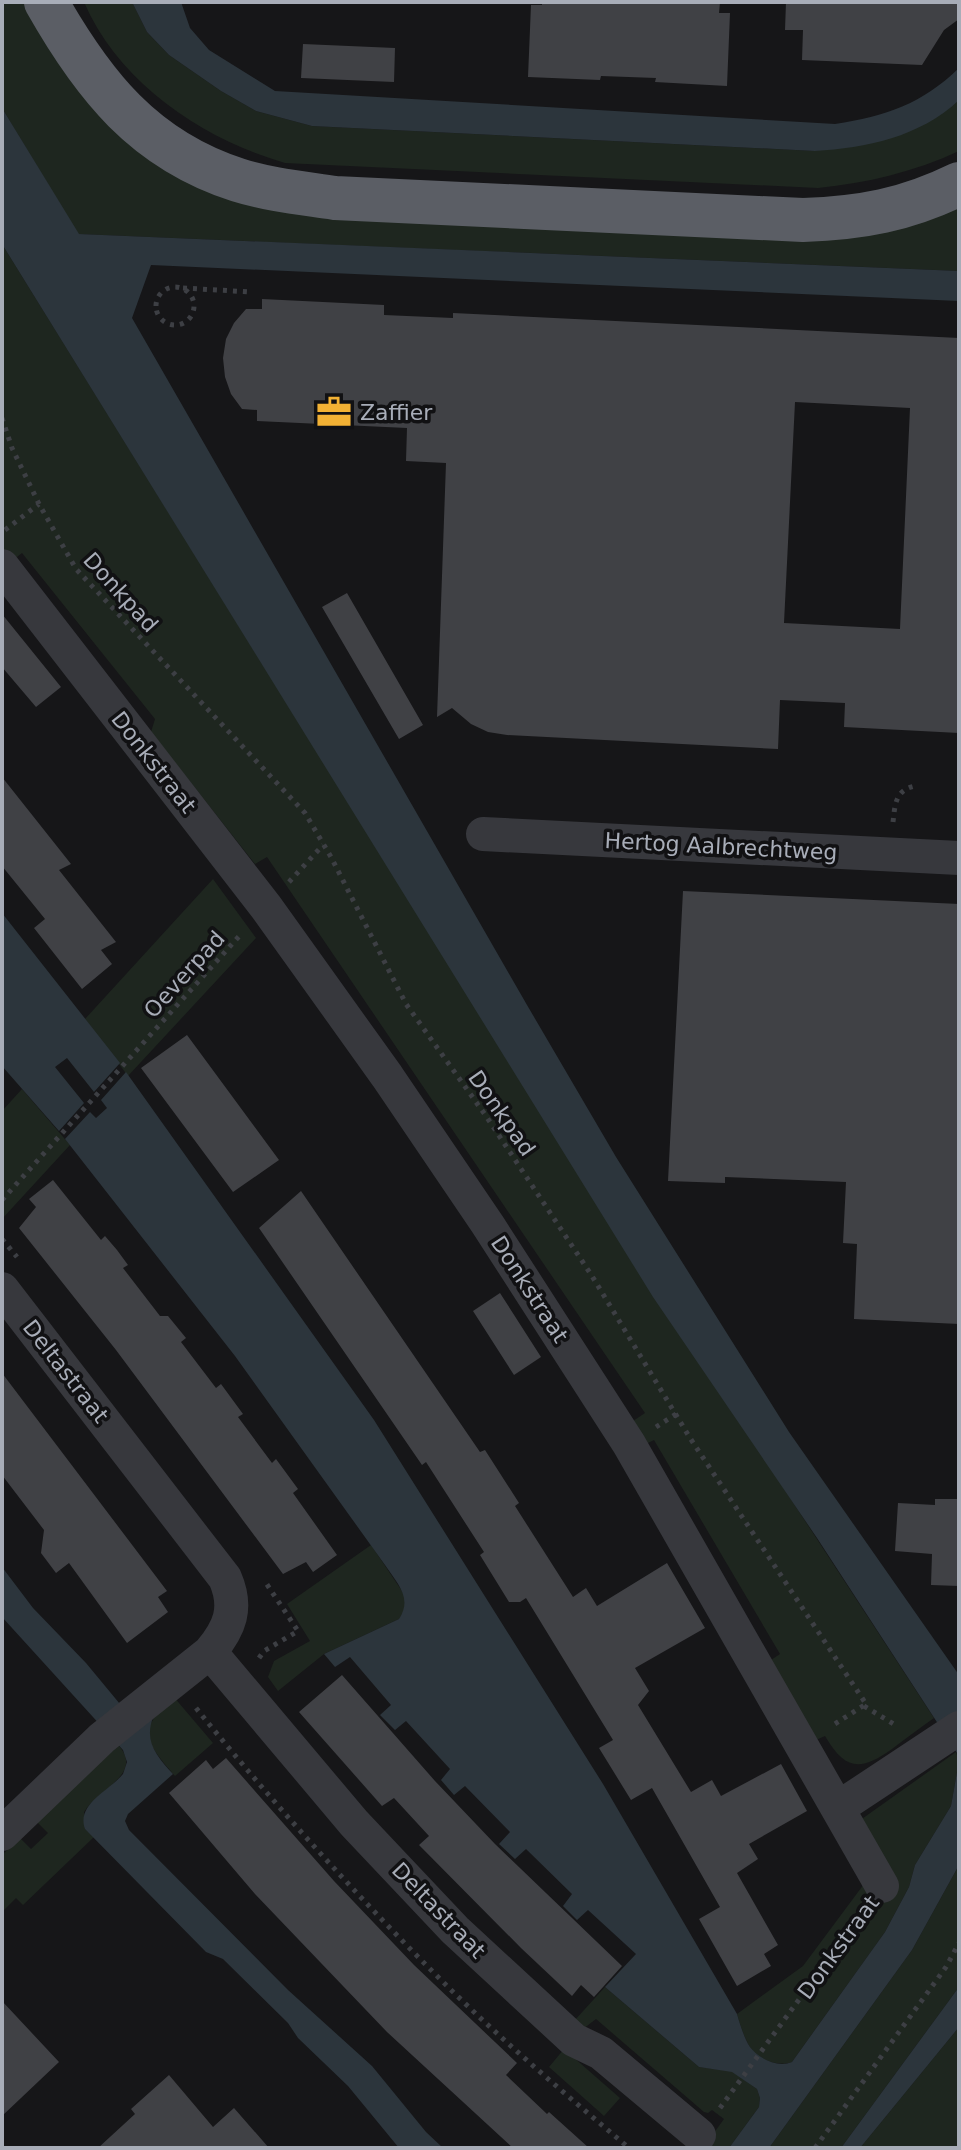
<svg xmlns="http://www.w3.org/2000/svg" width="961" height="2150" font-family="'DejaVu Sans',sans-serif">
<rect width="100%" height="100%" fill="#161618"/>
<path fill="#1e261f" d="M 2,2 L 32,2 L 51,37 L 268,205 L 959,196 L 959,271 L 78,234 L 2,108 Z
M 84,2 L 132,2 L 147,32 L 169,55 L 221,91 L 256,111 L 312,126 L 815,151 L 919,127 L 959,100 L 959,151 C 914,172 867,183 818,188 L 285,163 C 202,139 119,83 84,2 Z
M 2,244 L 586,1186 L 934,1718 C 920,1728 906,1738 892,1749 C 860,1772 845,1770 825,1736 L 816,1740 L 771,1660 L 780,1654 L 654,1440 L 644,1445 L 633,1421 L 645,1413 L 267,857 L 255,864 L 151,732 L 155,719 L 22,553 L 13,560 L 2,548 Z
M 213,879 L 256,938 L 128,1076 L 85,1019 Z
M 22,1089 L 70,1145 L 2,1219 L 2,1111 Z
M 371,1545 L 406,1597 L 406,1609 L 399,1619 L 324,1654 L 278,1691 L 268,1677 L 274,1661 L 310,1641 L 287,1604 Z
M 173,1696 L 213,1743 L 175,1776 C 144,1740 137,1732 173,1696 Z
M 119,1746 C 144,1774 96,1791 84,1812 L 85,1829 L 94,1837 L 23,1905 L 16,1898 L 2,1912 L 2,1855 L 20,1838 L 31,1849 L 48,1833 L 36,1821 L 95,1764 Z
M 956,1752 L 959,1761 L 951,1806 L 915,1865 L 909,1887 L 885,1932 L 792,2062 C 778,2067 759,2060 750,2047 C 744,2038 740,2024 737,2014 L 803,1966 L 864,1884 L 876,1906 L 893,1871 L 876,1855 L 859,1821 Z
M 959,1865 L 959,1987 L 841,2148 L 769,2148 L 912,1950 Z
M 605,1987 L 699,2067 L 732,2071 L 757,2089 L 760,2098 L 759,2107 L 729,2148 L 703,2148 L 724,2119 L 712,2110 L 708,2113 L 704,2112 L 596,2019 L 583,2029 L 574,2021 Z
M 959,2027 L 959,2148 L 860,2148 Z
M 564,2049 L 620,2098 L 604,2116 L 549,2067 Z"/>
<path fill="#2c353c" d="M 132,2 L 181,2 L 190,28 L 209,50 L 275,91 L 835,124 C 886,116 922,104 959,68 L 959,100 C 920,137 866,148 815,151 L 312,126 L 256,111 L 221,91 L 169,55 L 147,32 Z
M 2,108 L 79,234 L 959,271 L 959,301 L 151,265 L 132,318 L 527,1005 L 616,1157 L 789,1432 L 959,1675 L 959,1756 L 817,1538 L 653,1297 L 2,244 Z
M 2,913 L 120,1063 L 94,1092 L 67,1058 L 55,1067 L 84,1103 L 59,1131 L 2,1066 Z
M 126,1072 L 374,1420 L 603,1784 L 737,2014 C 740,2024 744,2038 750,2047 C 759,2059 778,2068 792,2062 L 885,1932 L 909,1887 L 915,1865 L 951,1806 L 959,1761 L 959,1865 L 912,1950 L 769,2148 L 729,2148 L 759,2107 L 760,2098 L 757,2089 L 732,2072 L 699,2067 L 605,1987 L 636,1954 L 588,1910 L 577,1920 L 563,1906 L 572,1894 L 526,1849 L 515,1859 L 499,1844 L 510,1832 L 465,1786 L 454,1795 L 441,1780 L 450,1769 L 406,1721 L 395,1730 L 380,1715 L 391,1705 L 350,1657 L 335,1667 L 324,1654 L 399,1619 C 413,1598 397,1583 385,1565 L 235,1356 L 65,1139 L 90,1112 L 96,1118 L 107,1108 L 101,1100 Z
M 2,1567 L 33,1608 L 86,1663 L 139,1727 L 154,1715 C 143,1741 156,1755 173,1774 L 128,1814 L 125,1821 L 129,1830 L 288,1990 L 372,2066 L 426,2132 L 443,2148 L 399,2148 L 348,2086 L 298,2038 L 288,2023 L 223,1959 L 206,1952 L 85,1829 C 76,1804 109,1791 123,1774 L 127,1762 L 123,1750 L 2,1617 Z
M 959,1987 L 959,2027 L 860,2148 L 841,2148 Z"/>
<path fill="#404145" fill-rule="evenodd" d="M 542,2 L 720,2 L 719,13 L 730,13 L 727,86 L 655,82 L 656,78 L 601,76 L 600,80 L 528,77 L 531,5 L 542,5 Z
M 786,2 L 959,2 L 959,19 L 944,30 L 922,65 L 802,60 L 803,30 L 785,30 Z
M 303,44 L 395,48 L 394,82 L 301,78 Z
M 262,299 L 384,305 L 384,315 L 453,318 L 453,313 L 959,338 L 959,733 L 844,727 L 845,703 L 780,700 L 778,749 L 507,735 L 488,732 L 471,724 L 452,708 L 437,717 L 446,463 L 406,461 L 407,428 L 257,421 L 257,410 L 242,409 L 231,394 L 225,377 L 223,358 L 226,339 L 234,323 L 246,309 L 262,309 ZM 795,402 L 910,408 L 900,629 L 784,623 Z
M 347,593 L 423,725 L 399,739 L 322,607 Z
M 2,614 L 61,687 L 36,707 L 2,667 Z
M 2,777 L 71,864 L 59,870 L 116,942 L 101,950 L 112,964 L 82,989 L 34,928 L 45,919 L 2,866 Z
M 683,891 L 959,904 L 959,1324 L 854,1319 L 857,1244 L 843,1243 L 846,1182 L 725,1177 L 725,1183 L 668,1181 Z
M 187,1035 L 279,1160 L 233,1192 L 141,1068 Z
M 53,1180 L 101,1240 L 105,1236 L 117,1250 L 128,1265 L 123,1268 L 160,1316 L 168,1316 L 186,1338 L 181,1342 L 216,1388 L 221,1384 L 243,1414 L 238,1417 L 272,1463 L 276,1459 L 298,1489 L 293,1493 L 337,1555 L 313,1572 L 306,1562 L 283,1574 L 116,1350 L 19,1228 L 36,1207 L 29,1199 Z
M 301,1191 L 480,1452 L 485,1450 L 519,1503 L 515,1506 L 573,1597 L 586,1588 L 597,1606 L 667,1563 L 705,1628 L 635,1668 L 649,1691 L 638,1705 L 691,1792 L 712,1780 L 721,1796 L 781,1764 L 807,1811 L 749,1844 L 758,1859 L 737,1873 L 778,1945 L 764,1954 L 771,1966 L 737,1986 L 699,1919 L 720,1907 L 652,1788 L 631,1800 L 599,1748 L 613,1740 L 526,1598 L 520,1602 L 509,1602 L 480,1555 L 484,1552 L 426,1462 L 422,1465 L 259,1228 Z
M 500,1293 L 541,1357 L 514,1375 L 473,1311 Z
M 2,1373 L 167,1591 L 158,1597 L 168,1612 L 127,1643 L 69,1563 L 56,1573 L 41,1553 L 44,1530 L 2,1475 Z
M 935,1499 L 959,1499 L 959,1586 L 931,1585 L 932,1554 L 895,1551 L 898,1503 L 935,1505 Z
M 342,1675 L 435,1781 L 495,1844 L 622,1966 L 594,1997 L 581,1985 L 572,1996 L 521,1948 L 419,1845 L 429,1836 L 394,1798 L 382,1806 L 299,1712 Z
M 226,1758 L 334,1881 L 414,1965 L 517,2063 L 506,2075 L 547,2114 L 549,2112 L 589,2148 L 513,2148 L 387,2032 L 255,1894 L 169,1793 L 206,1760 L 213,1769 Z
M 2,2001 L 59,2062 L 2,2116 Z
M 169,2075 L 213,2127 L 234,2108 L 269,2148 L 98,2148 L 135,2114 L 131,2109 Z"/>
<g fill="none" stroke-linecap="round" stroke-linejoin="round">
<path stroke="#3d3f44" stroke-width="5" stroke-dasharray="4 6" stroke-linecap="butt" d="M156 306a19 19 0 1 1 38 0a19 19 0 1 1-38 0Z
M 183,288 L 251,292
M 2,418 L 12,448 L 39,504 L 76,569 L 305,813 L 331,857 L 406,1004 L 486,1116 L 592,1276 L 690,1438 L 866,1704 L 830,1727
M 5,530 L 39,504
M 893,822 C 895,805 895,790 915,786
M 289,882 L 323,845
M 2,1200 L 242,933
M 2,1239 L 17,1257
M 656,1427 L 676,1414
M 259,1658 L 264,1651 L 298,1631 L 266,1583
M 864,1706 L 897,1726
M 196,1708 C 272,1802 354,1893 439,1978 C 499,2038 564,2093 629,2148
M 720,2108 L 862,1913
M 815,2148 L 946,1967 L 959,1943"/>
<path stroke="#37383d" stroke-width="34" d="M 2,566 L 266,907 L 387,1076 L 488,1225 L 629,1444 L 882,1886
M 483,834 L 959,858
M 2,1289 L 225,1578 C 238,1608 230,1628 210,1652 L 102,1738 L 2,1834
M 210,1652 L 354,1823 L 455,1930 L 574,2040 L 601,2053 L 699,2135
M 838,1808 L 959,1728"/>
<path stroke="#5b5e65" stroke-width="44" d="M 46,2 C 93,85 144,150 238,180 C 270,190 302,193 335,198 L 803,220 C 861,218 906,210 959,184"/>
</g>
<defs>
<g id="office-bare" transform="scale(2.76)"><path d="M-6-3h4V-5.5h4V-3h4V5H-6ZM-1-4.5V-3h2v-1.5ZM-6 0V1H6V0Z" fill="#f2b134" stroke="#111113" stroke-width="2.5" paint-order="stroke"/></g>
</defs>
<g fill-rule="evenodd">
<use href="#office-bare" x="334" y="412"/>
</g>
<g text-anchor="middle" stroke-width="7" stroke-linejoin="round" paint-order="stroke">
<g font-size="22" fill="#a8adb8" stroke="#111113" text-anchor="start">
<text x="360" y="420">Zaffier</text>
</g>
<g font-size="22" fill="#a8adb8" stroke="#111113">
<text transform="translate(121 592) rotate(48)" y="8">Donkpad</text>
<text transform="translate(154 762) rotate(52)" y="8">Donkstraat</text>
<text transform="translate(721 846) rotate(3)" y="8">Hertog Aalbrechtweg</text>
<text transform="translate(184 974) rotate(-48)" y="8">Oeverpad</text>
<text transform="translate(502 1113) rotate(55)" y="8">Donkpad</text>
<text transform="translate(530 1289) rotate(57)" y="8">Donkstraat</text>
<text transform="translate(66 1371) rotate(52)" y="8">Deltastraat</text>
<text transform="translate(439 1910) rotate(46)" y="8">Deltastraat</text>
<text transform="translate(838 1947) rotate(-54)" y="8">Donkstraat</text>
</g>
</g>
<rect width="961" height="2150" fill="none" stroke="#a8adb8" stroke-width="8"/>
</svg>
